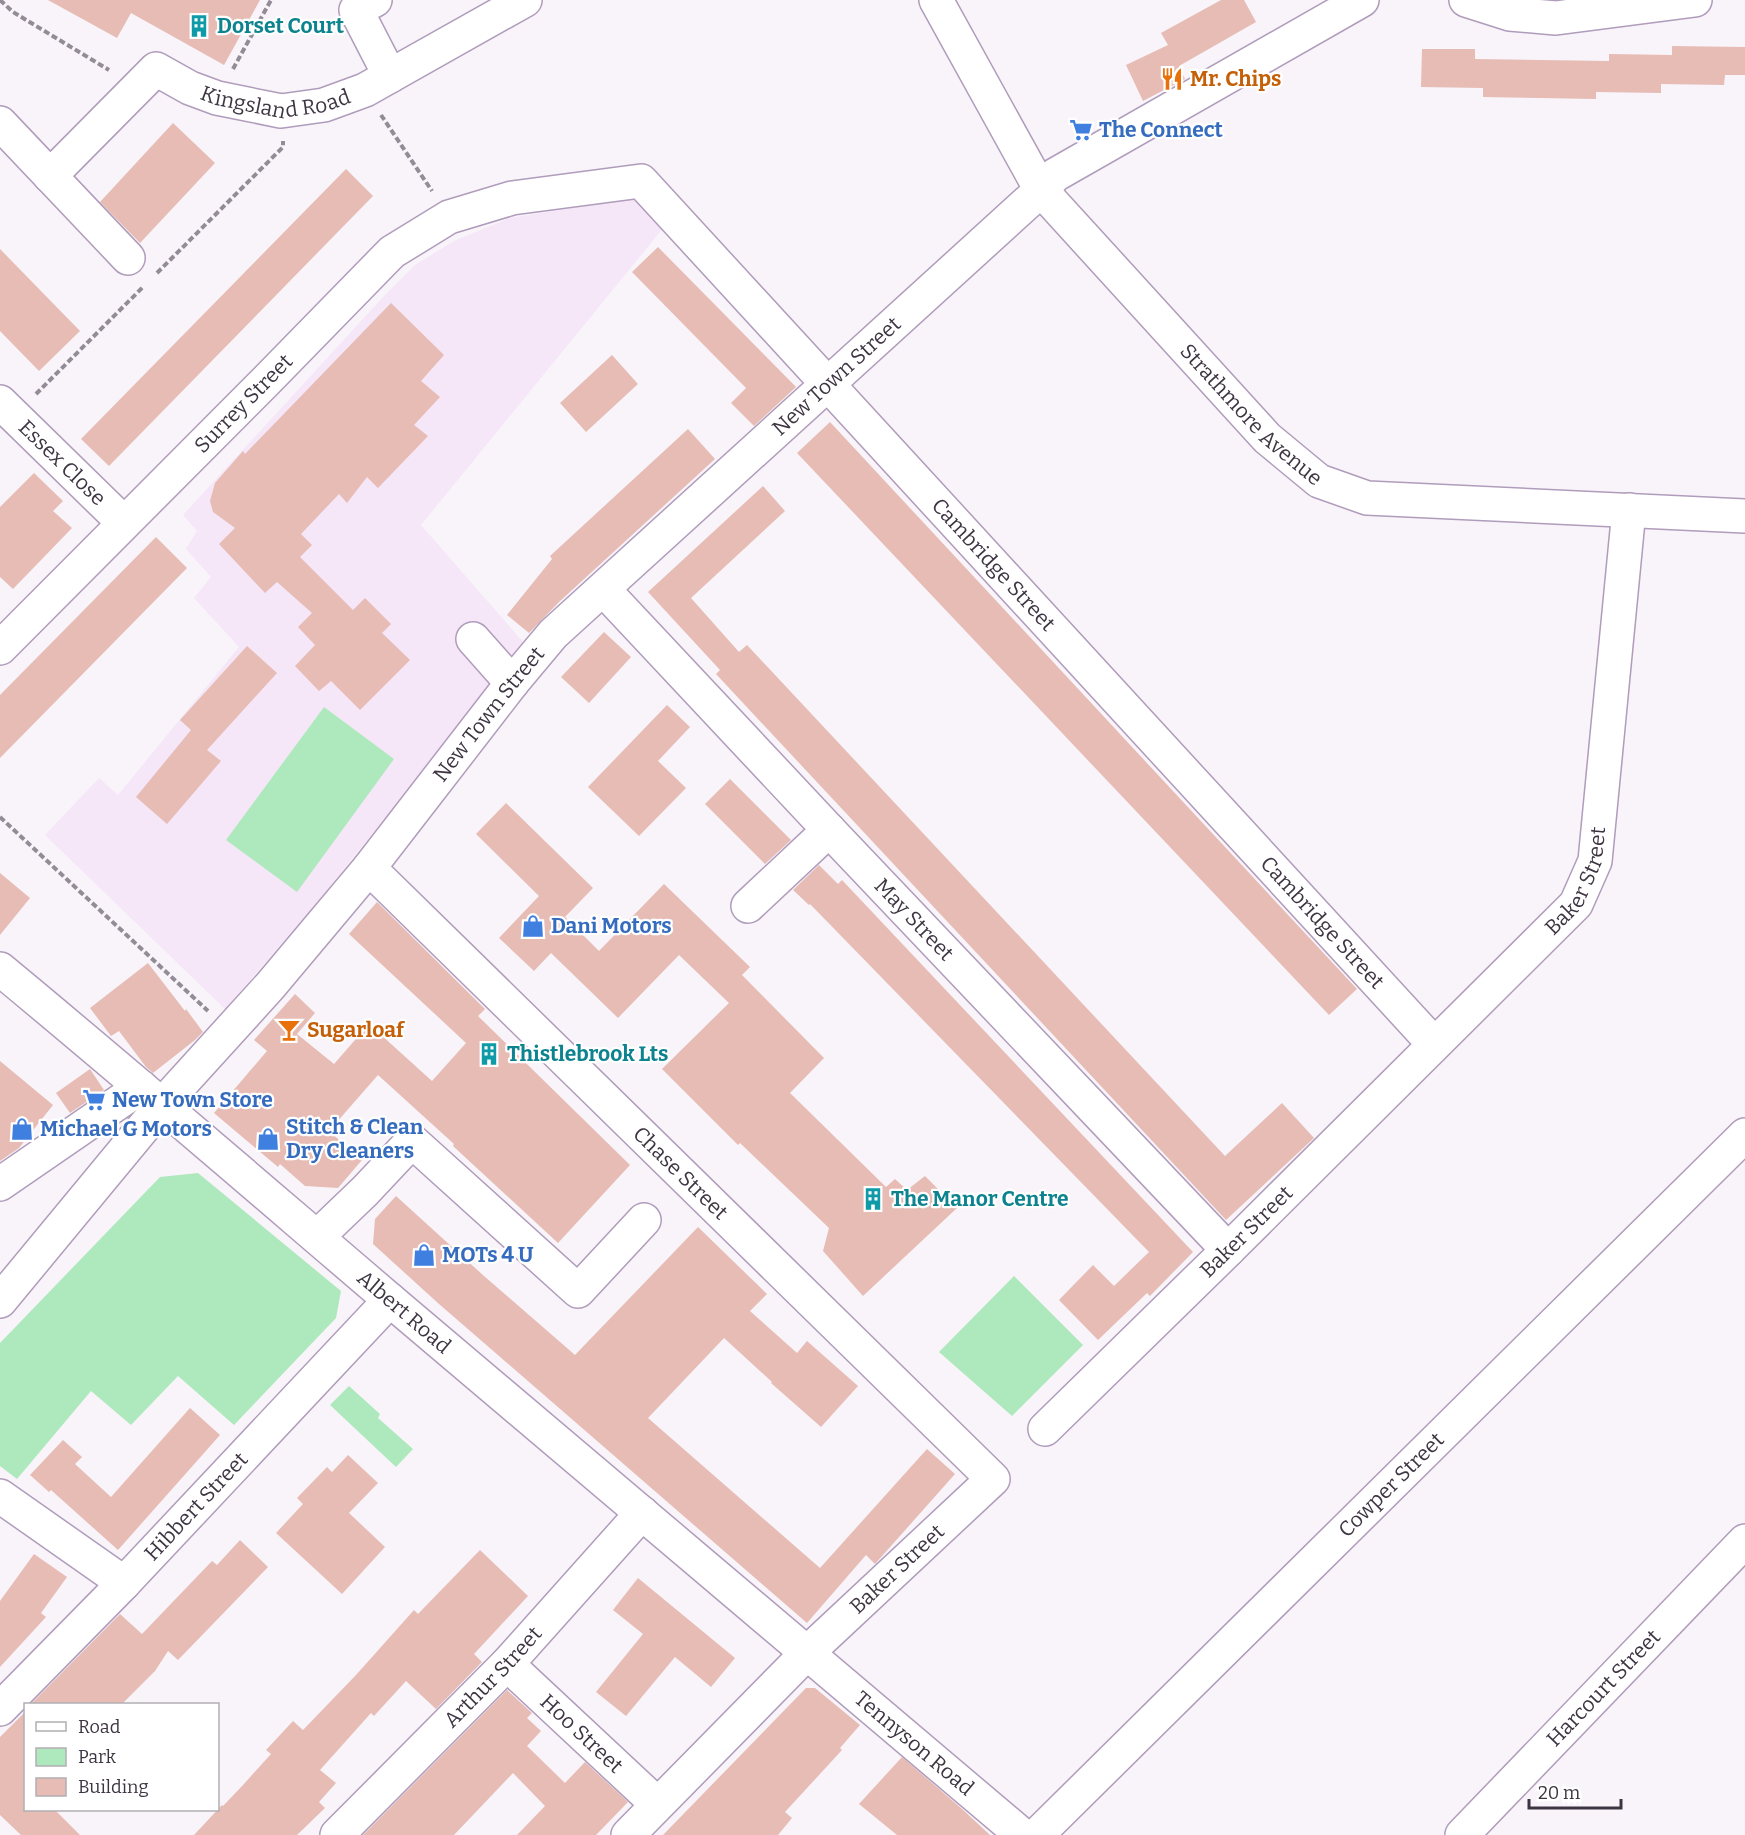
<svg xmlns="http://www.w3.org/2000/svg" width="1745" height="1835" font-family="Bitter,serif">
<rect width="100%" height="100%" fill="#f8f4fa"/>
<path fill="#f5e6f8" d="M 636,198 L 664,227 L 421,525 L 523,642 L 443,746 L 308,913 L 225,1009 L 45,835 L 99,778 L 118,795 L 239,647 L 194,598 L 211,577 L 186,549 L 197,531 L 183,515 L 384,296 L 415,265 L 454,241 L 510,218 Z"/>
<path fill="#aee9bd" d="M 324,707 L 394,759 L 297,892 L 226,840 Z
M 198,1173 L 341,1291 L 336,1318 L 234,1425 L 178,1376 L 131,1425 L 91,1391 L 17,1479 L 0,1466 L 0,1343 L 160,1177 Z
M 1014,1276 L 1083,1345 L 1012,1416 L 939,1352 Z
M 349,1386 L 380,1414 L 378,1418 L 413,1449 L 396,1467 L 330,1405 Z"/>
<path fill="#e6bcb5" d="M 48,0 L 260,0 L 224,65 L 131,13 L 117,38 Z
M 1221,0 L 1244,0 L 1256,22 L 1179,66 L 1185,79 L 1143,101 L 1126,65 L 1168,45 L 1161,33 Z
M 1672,46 L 1745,47 L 1745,75 L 1725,75 L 1724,85 L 1661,84 L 1661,93 L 1596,92 L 1596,99 L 1483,97 L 1483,88 L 1421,87 L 1422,49 L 1475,49 L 1475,59 L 1609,61 L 1609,54 L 1672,55 Z
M 173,123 L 215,163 L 140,243 L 100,202 Z
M 346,169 L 373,196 L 109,466 L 81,439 Z
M 658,247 L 796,387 L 754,426 L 731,403 L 746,388 L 632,272 Z
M 0,249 L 80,331 L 39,371 L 0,331 Z
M 391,303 L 444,355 L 421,381 L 440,397 L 414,425 L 428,436 L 378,488 L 367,477 L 347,503 L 339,494 L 301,534 L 312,545 L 300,557 L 353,610 L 365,598 L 391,624 L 382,633 L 410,660 L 360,710 L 331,681 L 319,691 L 295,666 L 315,645 L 298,627 L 312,613 L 277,582 L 265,593 L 219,544 L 235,528 L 213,512 L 210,501 L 215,483 L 243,451 L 245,454 Z
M 612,355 L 638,384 L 586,432 L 560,403 Z
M 830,422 L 1357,989 L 1329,1015 L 797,453 Z
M 688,429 L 715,459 L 559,602 L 529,633 L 507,615 L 552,559 L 550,556 Z
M 34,473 L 63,501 L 53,511 L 72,528 L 13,589 L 0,577 L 0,507 Z
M 763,486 L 785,511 L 691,598 L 739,652 L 747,645 L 1225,1156 L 1282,1103 L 1314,1138 L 1226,1220 L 716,674 L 720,670 L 648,592 Z
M 156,537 L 187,568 L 0,758 L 0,695 Z
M 604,632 L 631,657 L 589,703 L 561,677 Z
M 247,646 L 277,673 L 207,750 L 221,761 L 167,824 L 136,797 L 191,730 L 180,720 Z
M 667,705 L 690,727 L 658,761 L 686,788 L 639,836 L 588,787 Z
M 730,779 L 791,840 L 765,864 L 705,804 Z
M 506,803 L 593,888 L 565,917 L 599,951 L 664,884 L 750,967 L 742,975 L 824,1058 L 790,1093 L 886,1187 L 895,1179 L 907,1190 L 925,1176 L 957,1208 L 863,1296 L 823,1251 L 829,1228 L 740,1143 L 738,1145 L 662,1069 L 729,1003 L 679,955 L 618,1018 L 551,953 L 534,971 L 499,938 L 539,896 L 476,834 Z
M 819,865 L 838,884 L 842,880 L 1193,1252 L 1150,1296 L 1147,1293 L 1098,1340 L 1059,1300 L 1093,1265 L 1114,1286 L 1149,1252 L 810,904 L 809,905 L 793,890 Z
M 0,873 L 30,898 L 0,935 Z
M 377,902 L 485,1009 L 478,1016 L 630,1165 L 558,1243 L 453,1146 L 454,1144 L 378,1075 L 329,1131 L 362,1160 L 338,1188 L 305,1186 L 280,1164 L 278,1167 L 214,1113 L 267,1051 L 254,1040 L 295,994 L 315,1013 L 297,1034 L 334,1064 L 369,1024 L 432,1081 L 466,1043 L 349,934 Z
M 148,963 L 185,1011 L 186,1009 L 203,1032 L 195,1040 L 153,1073 L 146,1067 L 119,1031 L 111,1036 L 90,1008 Z
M 0,1061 L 53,1105 L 19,1148 L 0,1161 Z
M 90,1069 L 104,1090 L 70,1113 L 56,1093 Z
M 396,1196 L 484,1276 L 575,1355 L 698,1227 L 767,1294 L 750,1311 L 797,1353 L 807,1341 L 858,1386 L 821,1427 L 771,1383 L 772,1382 L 724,1338 L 648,1418 L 820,1568 L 927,1449 L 955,1474 L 875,1564 L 866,1555 L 807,1623 L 439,1304 L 373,1244 L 375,1219 Z
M 190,1408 L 220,1435 L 118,1550 L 51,1490 L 49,1492 L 30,1475 L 63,1440 L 82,1457 L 75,1464 L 111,1497 Z
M 348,1455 L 378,1483 L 349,1513 L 385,1547 L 342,1594 L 276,1533 L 303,1504 L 297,1498 L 327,1467 L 332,1472 Z
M 240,1540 L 268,1567 L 178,1660 L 168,1651 L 155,1671 L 122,1704 L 31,1704 L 120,1614 L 142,1634 L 212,1561 L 217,1565 Z
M 480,1550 L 528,1596 L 474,1654 L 482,1662 L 436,1709 L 406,1681 L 374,1716 L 371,1713 L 320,1770 L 336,1783 L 319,1802 L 325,1808 L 297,1835 L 194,1835 L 222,1805 L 223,1806 L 243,1785 L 271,1754 L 266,1750 L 293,1721 L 303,1730 L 356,1675 L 414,1610 L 418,1614 Z
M 34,1554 L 67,1577 L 41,1613 L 46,1617 L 0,1667 L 0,1601 Z
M 638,1578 L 735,1658 L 711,1687 L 675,1657 L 626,1716 L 596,1692 L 643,1634 L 613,1610 Z
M 806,1688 L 815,1688 L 860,1725 L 840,1748 L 842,1750 L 785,1812 L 792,1818 L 778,1835 L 663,1835 Z
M 507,1690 L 532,1713 L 527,1718 L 541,1731 L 527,1746 L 565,1783 L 585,1762 L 628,1802 L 596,1835 L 517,1835 L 545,1806 L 513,1773 L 454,1835 L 363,1835 Z
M 26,1711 L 26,1809 L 54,1809 L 80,1835 L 21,1835 L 0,1815 L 0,1737 Z
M 902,1757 L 961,1808 L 990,1835 L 897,1835 L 859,1804 Z"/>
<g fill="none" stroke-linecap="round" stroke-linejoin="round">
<g stroke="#b09cbb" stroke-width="36">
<g id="minor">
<path d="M 375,0 L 356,10 L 390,76"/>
<path id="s1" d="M 936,0 L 1041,190 L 1267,438 L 1319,481 L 1367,498 L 1745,516"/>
<path d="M 1466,0 L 1510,14 L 1556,18 L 1695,0"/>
<path d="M 0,123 L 128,258"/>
<path id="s2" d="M 50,176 L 156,69 L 190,88 L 217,98 L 281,111 L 324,105 L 365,90 L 525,0"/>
<path id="s3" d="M 0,402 L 124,523"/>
<path id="s4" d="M 603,589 L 829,830 L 1228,1250"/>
<path d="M 473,639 L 512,683"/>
<path id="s5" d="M 0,648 L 266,381 L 392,252 L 449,217 L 512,198 L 641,181 L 1434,1044"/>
<path id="s6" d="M 369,868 L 993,1479 L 808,1652 L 628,1835"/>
<path d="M 748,906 L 829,830"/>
<path id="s7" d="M 0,969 C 132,1078 260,1189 390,1300 C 600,1479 812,1656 1022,1835"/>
<path d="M 0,1184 L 141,1087"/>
<path d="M 317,1237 L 365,1191 L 412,1141 L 578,1291 L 644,1220"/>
<path id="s8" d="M 0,1301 L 162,1105 L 270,986 L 369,868 L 512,683 L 553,634 L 1041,190 L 1055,175 L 1362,0"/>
<path id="s9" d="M 1045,1429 L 1228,1250 L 1576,904 L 1595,861 L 1629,510"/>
<path d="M 0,1496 L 124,1583"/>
<path id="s10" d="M 507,1664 L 657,1804"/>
<path id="s11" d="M 0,1709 L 124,1583 L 390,1300"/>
<path id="s12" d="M 337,1835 L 507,1664 L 642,1513"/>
<path id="s13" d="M 1037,1835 L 1745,1135"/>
<path id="s14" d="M 1462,1835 L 1745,1541"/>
</g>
</g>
<path stroke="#938c96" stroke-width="4" stroke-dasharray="6 3" stroke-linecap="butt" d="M 0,0 L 13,12 L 109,70
M 233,69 L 271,0
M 381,115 L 432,191
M 157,273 L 283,147 L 283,141
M 36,394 L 143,287
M 0,817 L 208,1011"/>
<use href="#minor" stroke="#fff" stroke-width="33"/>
</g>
<defs>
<g id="building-bare" transform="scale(1.8)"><path d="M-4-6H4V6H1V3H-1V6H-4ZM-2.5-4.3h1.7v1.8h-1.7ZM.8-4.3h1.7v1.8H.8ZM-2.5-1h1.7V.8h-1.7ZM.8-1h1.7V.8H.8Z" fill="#0f9aa8" stroke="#fff" stroke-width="2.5" paint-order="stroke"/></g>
<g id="restaurant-bare" transform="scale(1.8)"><path d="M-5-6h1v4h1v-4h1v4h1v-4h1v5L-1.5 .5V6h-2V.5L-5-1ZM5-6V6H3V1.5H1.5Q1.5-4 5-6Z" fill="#e8710a" stroke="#fff" stroke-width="2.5" paint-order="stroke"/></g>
<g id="supermarket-bare" transform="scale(1.8)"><path d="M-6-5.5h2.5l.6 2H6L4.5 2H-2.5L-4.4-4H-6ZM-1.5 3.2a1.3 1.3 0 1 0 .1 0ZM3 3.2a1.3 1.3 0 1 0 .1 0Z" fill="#3f7fe0" stroke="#fff" stroke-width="2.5" paint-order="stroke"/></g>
<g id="shop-bare" transform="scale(1.8)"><path d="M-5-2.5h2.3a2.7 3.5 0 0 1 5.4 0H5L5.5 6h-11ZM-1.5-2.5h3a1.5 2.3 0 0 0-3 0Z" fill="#3f7fe0" stroke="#fff" stroke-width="2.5" paint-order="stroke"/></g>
<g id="bar-bare" transform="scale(1.8)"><path d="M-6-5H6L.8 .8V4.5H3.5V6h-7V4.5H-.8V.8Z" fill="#e8710a" stroke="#fff" stroke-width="2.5" paint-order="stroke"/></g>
</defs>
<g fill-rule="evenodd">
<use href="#building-bare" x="199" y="26"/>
<use href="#restaurant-bare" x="1172" y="79"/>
<use href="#supermarket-bare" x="1081" y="130"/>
<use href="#shop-bare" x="533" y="926"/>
<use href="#bar-bare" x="289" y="1030"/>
<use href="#building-bare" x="489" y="1054"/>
<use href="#supermarket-bare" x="94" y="1100"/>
<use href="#shop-bare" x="22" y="1129"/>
<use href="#shop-bare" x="268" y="1139"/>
<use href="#building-bare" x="873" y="1199"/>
<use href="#shop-bare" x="424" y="1255"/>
</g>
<g text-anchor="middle" stroke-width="4.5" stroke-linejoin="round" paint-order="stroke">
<g font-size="21" font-weight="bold" fill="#0d838f" stroke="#fff" text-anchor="start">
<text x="217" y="33">Dorset Court</text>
<text x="507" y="1061">Thistlebrook Lts</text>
<text x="891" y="1206">The Manor Centre</text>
</g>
<g font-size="21" font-weight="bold" fill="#c56008" stroke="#fff" text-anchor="start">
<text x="1190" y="86">Mr. Chips</text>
<text x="307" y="1037">Sugarloaf</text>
</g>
<g font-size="21" fill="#3e3542" stroke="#fff">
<text dy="7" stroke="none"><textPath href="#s2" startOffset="278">Kingsland Road</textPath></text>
<text dy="7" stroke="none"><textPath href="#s8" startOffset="1250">New Town Street</textPath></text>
<text dy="7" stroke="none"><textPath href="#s5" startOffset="345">Surrey Street</textPath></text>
<text dy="7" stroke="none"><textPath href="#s1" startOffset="525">Strathmore Avenue</textPath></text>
<text dy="7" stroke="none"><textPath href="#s3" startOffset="87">Essex Close</textPath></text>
<text dy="7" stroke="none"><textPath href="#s5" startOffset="1341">Cambridge Street</textPath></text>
<text dy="7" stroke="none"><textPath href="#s8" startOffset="764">New Town Street</textPath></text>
<text dy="7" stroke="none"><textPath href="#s9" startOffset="768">Baker Street</textPath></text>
<text dy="7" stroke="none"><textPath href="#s4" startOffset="454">May Street</textPath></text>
<text dy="7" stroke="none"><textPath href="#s5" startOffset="1827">Cambridge Street</textPath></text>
<text dy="7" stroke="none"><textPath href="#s6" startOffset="436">Chase Street</textPath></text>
<text dy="7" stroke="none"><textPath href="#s9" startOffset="282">Baker Street</textPath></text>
<text dy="7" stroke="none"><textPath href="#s7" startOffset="530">Albert Road</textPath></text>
<text dy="7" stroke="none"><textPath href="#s13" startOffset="498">Cowper Street</textPath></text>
<text dy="7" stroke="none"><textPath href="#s11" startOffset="282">Hibbert Street</textPath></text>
<text transform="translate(897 1569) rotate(-43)" y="7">Baker Street</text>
<text dy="7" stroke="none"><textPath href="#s12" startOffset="222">Arthur Street</textPath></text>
<text dy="7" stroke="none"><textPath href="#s14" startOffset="204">Harcourt Street</textPath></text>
<text dy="7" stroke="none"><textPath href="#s10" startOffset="102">Hoo Street</textPath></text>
<text dy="7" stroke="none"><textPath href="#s7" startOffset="1198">Tennyson Road</textPath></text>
</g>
<g font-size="21" font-weight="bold" fill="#366cbe" stroke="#fff" text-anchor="start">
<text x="1099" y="137">The Connect</text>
<text x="551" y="933">Dani Motors</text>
<text x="112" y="1107">New Town Store</text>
<text x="286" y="1134">Stitch &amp; Clean<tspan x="286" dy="24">Dry Cleaners</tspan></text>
<text x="40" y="1136">Michael G Motors</text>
<text x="442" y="1262">MOTs 4 U</text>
</g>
</g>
<rect x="24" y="1703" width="195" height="108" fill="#ffffff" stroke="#b2aeb3" stroke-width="1.5"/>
<rect x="36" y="1722" width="30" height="9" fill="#ffffff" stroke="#b2aeb3" stroke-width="1.5"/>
<text x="78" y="1733" font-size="18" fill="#3e3542">Road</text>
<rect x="36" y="1748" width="30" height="18" fill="#aee9bd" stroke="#b2aeb3" stroke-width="1.5"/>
<text x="78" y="1763" font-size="18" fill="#3e3542">Park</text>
<rect x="36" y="1778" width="30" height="18" fill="#e6bcb5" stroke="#b2aeb3" stroke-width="1.5"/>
<text x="78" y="1793" font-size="18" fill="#3e3542">Building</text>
<path d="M1529 1799v9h92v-9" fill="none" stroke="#3e3542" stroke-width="3"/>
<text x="1538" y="1799" font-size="18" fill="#3e3542" stroke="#ffffff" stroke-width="4.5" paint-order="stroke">20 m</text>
</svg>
